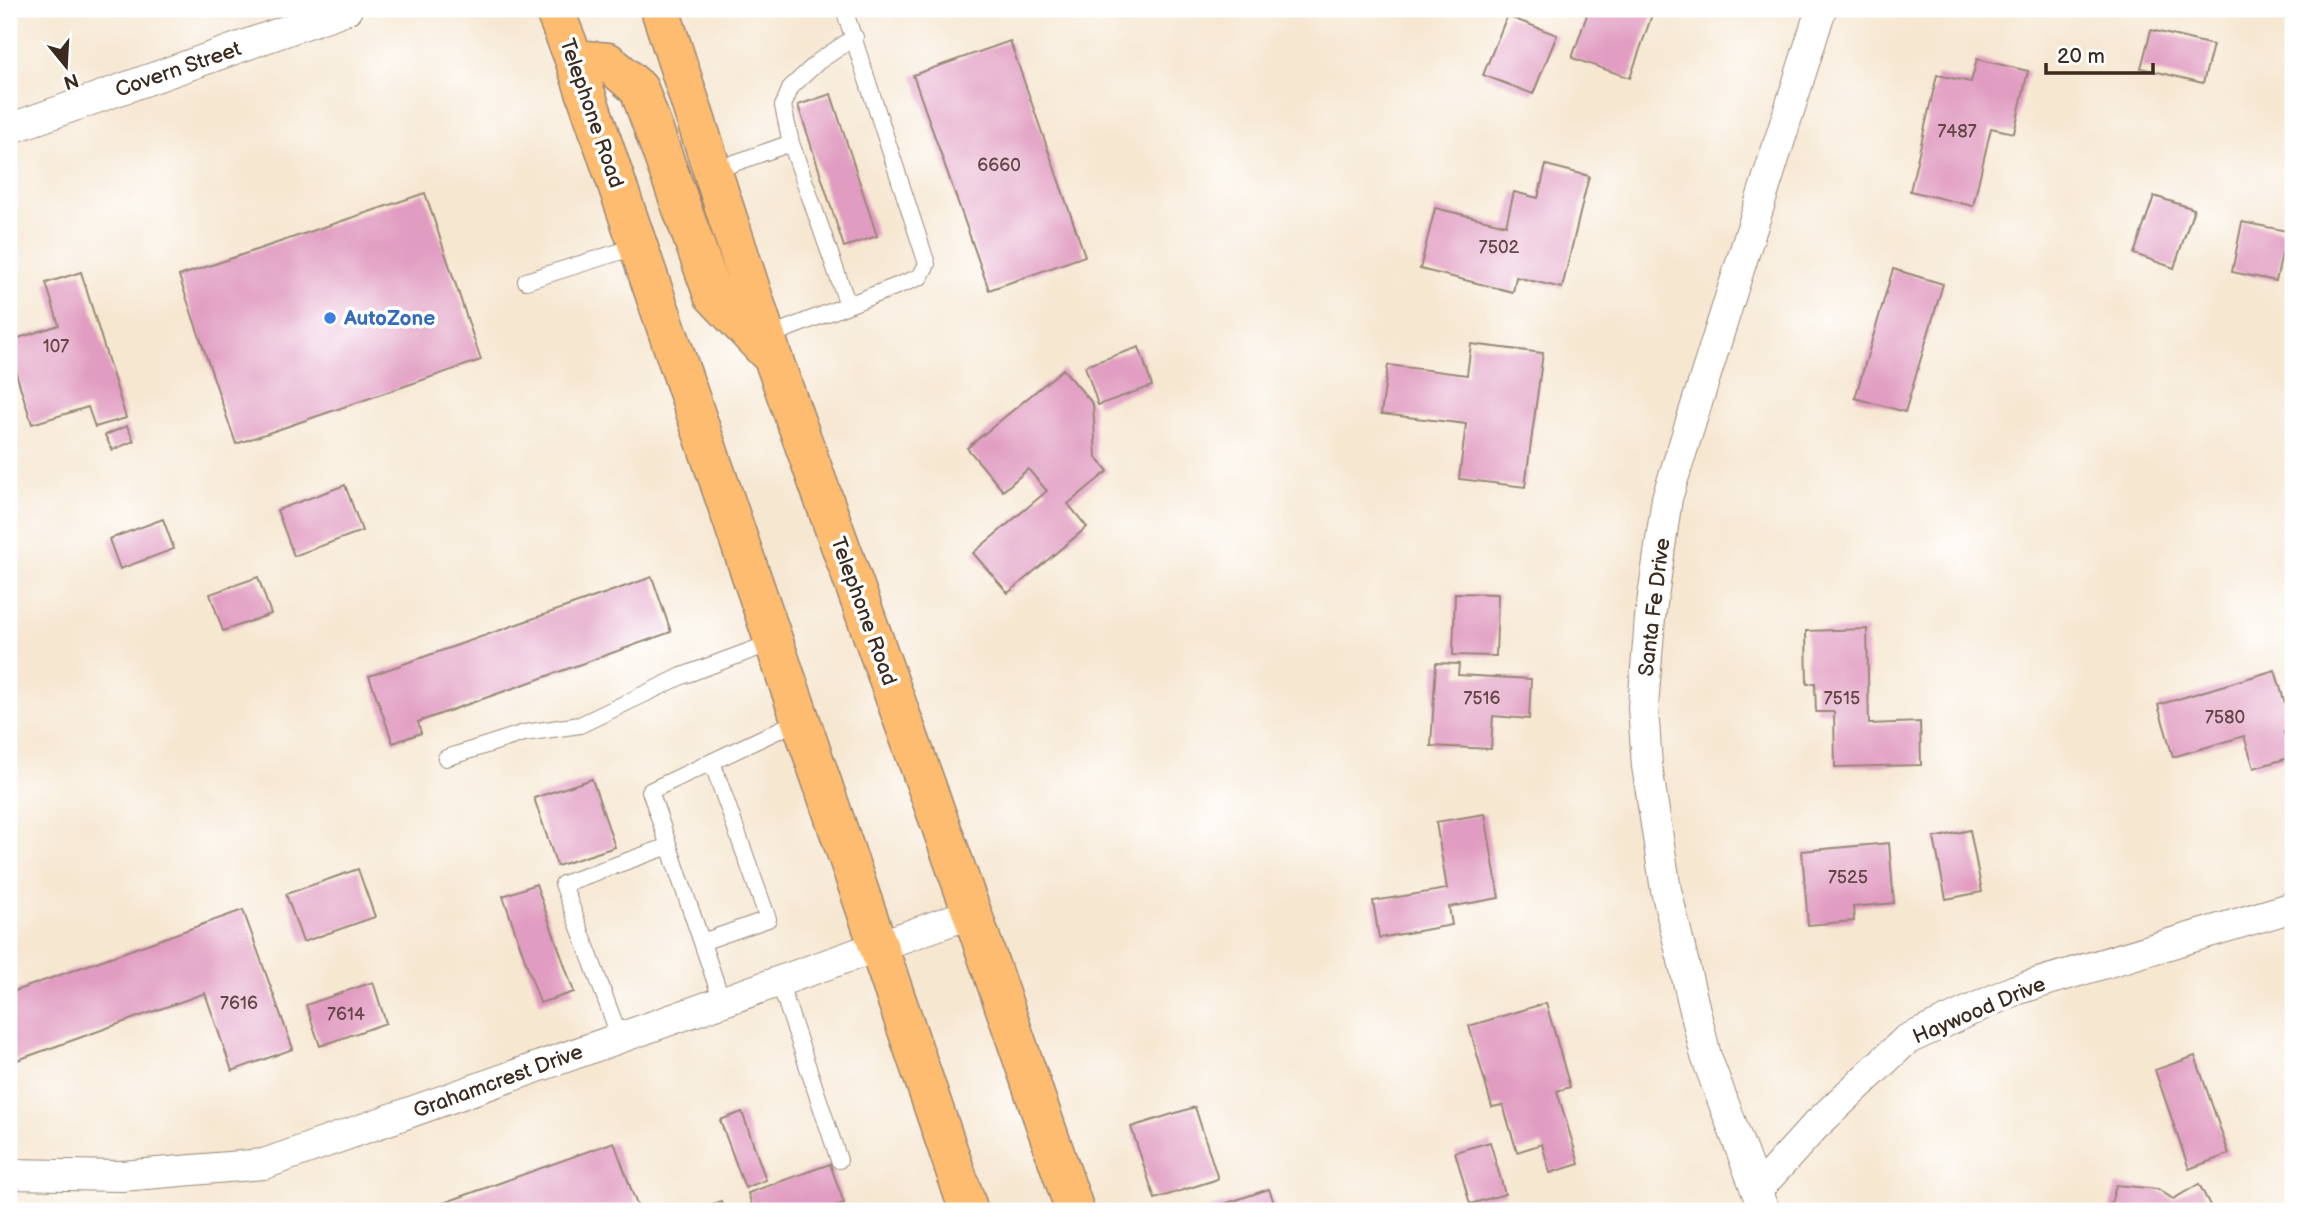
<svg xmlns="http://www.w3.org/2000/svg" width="2302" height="1220" font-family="'Balsamiq Sans',sans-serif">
<rect width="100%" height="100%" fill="#fff"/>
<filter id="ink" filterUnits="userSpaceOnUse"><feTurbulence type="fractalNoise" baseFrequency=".0143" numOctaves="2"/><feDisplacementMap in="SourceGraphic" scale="14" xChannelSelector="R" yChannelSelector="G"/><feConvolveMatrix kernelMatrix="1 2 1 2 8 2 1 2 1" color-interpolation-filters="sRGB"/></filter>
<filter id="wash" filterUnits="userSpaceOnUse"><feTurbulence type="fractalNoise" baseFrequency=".00686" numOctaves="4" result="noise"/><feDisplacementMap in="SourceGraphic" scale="28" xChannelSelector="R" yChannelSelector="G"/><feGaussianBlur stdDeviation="1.57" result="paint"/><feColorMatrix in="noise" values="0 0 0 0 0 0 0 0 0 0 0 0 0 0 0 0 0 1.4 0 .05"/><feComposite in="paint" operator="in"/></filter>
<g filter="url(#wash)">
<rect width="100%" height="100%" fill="#f6e7d1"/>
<g id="blocks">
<path fill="#e19cc1" d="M 1589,9 L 1654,9 L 1630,78 L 1572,58 Z
M 1507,16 L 1557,35 L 1533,94 L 1483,75 Z
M 2151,30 L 2213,45 L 2203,83 L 2141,68 Z
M 1010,41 L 1085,256 L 989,290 L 913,75 Z
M 1977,59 L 2028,71 L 2014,133 L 1991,128 L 1973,206 L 1910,191 L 1937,75 L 1971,82 Z
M 831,94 L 877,236 L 844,247 L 798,105 Z
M 1546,165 L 1589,176 L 1562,288 L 1516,277 L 1513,292 L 1420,269 L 1435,208 L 1506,225 L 1514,192 L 1538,198 Z
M 425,193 L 481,360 L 236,444 L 179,276 Z
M 2154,196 L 2194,209 L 2174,268 L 2134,254 Z
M 2242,222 L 2287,231 L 2276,281 L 2232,272 Z
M 1893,269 L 1943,284 L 1905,412 L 1855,398 Z
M 81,272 L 126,418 L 95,427 L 88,407 L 32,424 L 9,351 L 9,341 L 59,325 L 46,283 Z
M 1471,344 L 1543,353 L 1525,487 L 1459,479 L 1466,424 L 1381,414 L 1388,365 L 1467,375 Z
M 1139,347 L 1152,386 L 1098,405 L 1085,366 Z
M 1063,369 L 1093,404 L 1096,457 L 1108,471 L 1068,504 L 1087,527 L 1008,593 L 973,553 L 1047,491 L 1028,469 L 1003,491 L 967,448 Z
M 127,426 L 134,441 L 112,450 L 105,435 Z
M 345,485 L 362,531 L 294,556 L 277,510 Z
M 163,519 L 174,549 L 120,569 L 109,539 Z
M 258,577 L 271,614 L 223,631 L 210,594 Z
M 652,577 L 671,632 L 418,722 L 421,733 L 393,743 L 369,676 Z
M 1455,593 L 1498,594 L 1496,656 L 1453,655 Z
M 1867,629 L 1869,724 L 1920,722 L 1921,765 L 1835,767 L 1834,712 L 1816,712 L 1815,683 L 1807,684 L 1806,631 Z
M 1436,663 L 1459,664 L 1458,675 L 1531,679 L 1529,719 L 1493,716 L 1491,749 L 1431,746 Z
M 2275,670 L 2293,730 L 2284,732 L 2292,757 L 2254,768 L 2244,736 L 2173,757 L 2158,705 Z
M 592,779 L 615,847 L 557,866 L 534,798 Z
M 1485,814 L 1499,898 L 1449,907 L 1452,925 L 1379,938 L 1373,901 L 1447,889 L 1436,822 Z
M 1970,830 L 1982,892 L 1946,899 L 1934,838 Z
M 1889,843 L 1894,903 L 1853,907 L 1854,921 L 1808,925 L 1802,851 Z
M 358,869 L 375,917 L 303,942 L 286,894 Z
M 536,884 L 574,992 L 540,1003 L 503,896 Z
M 243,910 L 293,1049 L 232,1071 L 205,993 L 9,1063 L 9,993 Z
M 373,982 L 386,1023 L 320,1046 L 306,1005 Z
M 1546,1003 L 1570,1087 L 1557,1091 L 1579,1164 L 1550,1173 L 1542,1144 L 1517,1152 L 1503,1105 L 1492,1107 L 1469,1026 Z
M 2195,1056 L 2229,1154 L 2189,1169 L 2155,1070 Z
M 1195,1107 L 1218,1179 L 1155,1199 L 1131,1127 Z
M 742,1112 L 766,1180 L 745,1188 L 720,1120 Z
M 614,1142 L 639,1211 L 564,1211 L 563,1209 L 556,1211 L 421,1211 Z
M 1490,1142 L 1505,1194 L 1470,1204 L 1455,1152 Z
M 830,1164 L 844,1203 L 820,1211 L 754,1211 L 748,1193 Z
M 2199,1184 L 2213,1211 L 2109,1211 L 2116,1185 L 2158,1189 L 2173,1199 Z
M 1269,1189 L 1277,1211 L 1203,1211 Z
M 721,1201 L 725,1211 L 692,1211 Z"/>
</g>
</g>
<g filter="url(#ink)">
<use href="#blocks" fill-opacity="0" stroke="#988878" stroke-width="2"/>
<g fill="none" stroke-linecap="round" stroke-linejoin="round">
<g stroke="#988878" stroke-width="18">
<path id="lane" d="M 712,171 L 791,143
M 526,281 L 638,246
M 848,305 L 791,143 L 783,106 L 791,87 L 819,61 L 855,37
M 766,337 L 920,277 L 927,264 L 844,9
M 446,758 L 524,733 L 580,725 L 682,676 L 774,642
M 702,942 L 768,919 L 712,762
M 779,981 L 839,1160
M 722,1001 L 650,791 L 800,720
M 620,1038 L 563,884 L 669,846"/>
</g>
<g stroke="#988878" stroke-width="32">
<path id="street" d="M 9,129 L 347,9
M 9,1174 L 122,1176 L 264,1164 L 972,913
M 1758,1189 L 1816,1125 L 1906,1040 L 2015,990 L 2293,907
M 1764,1211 L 1706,1056 L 1666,890 L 1647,766 L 1643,707 L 1650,618 L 1667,498 L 1821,9"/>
</g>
<g stroke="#988878" stroke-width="41">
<path id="primary" d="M 554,9 L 574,59 L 969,1211
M 660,9 L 773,358 L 972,913 L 1075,1211
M 574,59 L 608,62 L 639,89 L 713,295 L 767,352"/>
</g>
<use href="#lane" stroke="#fff" stroke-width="16"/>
<use href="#street" stroke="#fff" stroke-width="30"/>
<use href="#primary" stroke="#fdbc6f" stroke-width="38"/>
</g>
</g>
<circle fill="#3f7fe0" stroke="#fff" stroke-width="2.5" cx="330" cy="318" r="7"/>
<g text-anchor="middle" stroke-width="7" stroke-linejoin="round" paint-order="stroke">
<g font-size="18" fill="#644647">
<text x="1957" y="137">7487</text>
<text x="999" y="171">6660</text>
<text x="1499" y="253">7502</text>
<text x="56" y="352">107</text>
<text x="1482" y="704">7516</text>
<text x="1842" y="704">7515</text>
<text x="2225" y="723">7580</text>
<text x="1848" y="883">7525</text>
<text x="239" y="1009">7616</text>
<text x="346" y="1020">7614</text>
</g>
<g font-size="21" fill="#3b2a1e" stroke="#fff">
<text transform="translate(178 69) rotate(-19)" y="7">Covern Street</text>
<text transform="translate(592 113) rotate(71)" y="7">Telephone Road</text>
<text transform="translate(1654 607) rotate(-83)" y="7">Santa Fe Drive</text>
<text transform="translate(864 611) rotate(70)" y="7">Telephone Road</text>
<text transform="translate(1979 1010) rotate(-23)" y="7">Haywood Drive</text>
<text transform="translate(498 1081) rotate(-20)" y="7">Grahamcrest Drive</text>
</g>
<g font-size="21" font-weight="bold" fill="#366cbe" stroke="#fff" text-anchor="start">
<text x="344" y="325">AutoZone</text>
</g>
</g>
<rect width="2302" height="1220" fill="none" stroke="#fff" stroke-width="35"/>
<g transform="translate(66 66) rotate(162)" stroke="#ffffff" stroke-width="5" paint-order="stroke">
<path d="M0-5L12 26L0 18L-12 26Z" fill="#3b2a1e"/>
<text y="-10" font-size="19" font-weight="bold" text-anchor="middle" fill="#3b2a1e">N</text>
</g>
<path d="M2046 63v10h107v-10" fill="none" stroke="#3b2a1e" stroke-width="3.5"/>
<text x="2057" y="63" font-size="21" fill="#3b2a1e" stroke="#ffffff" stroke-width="5" paint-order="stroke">20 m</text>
</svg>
